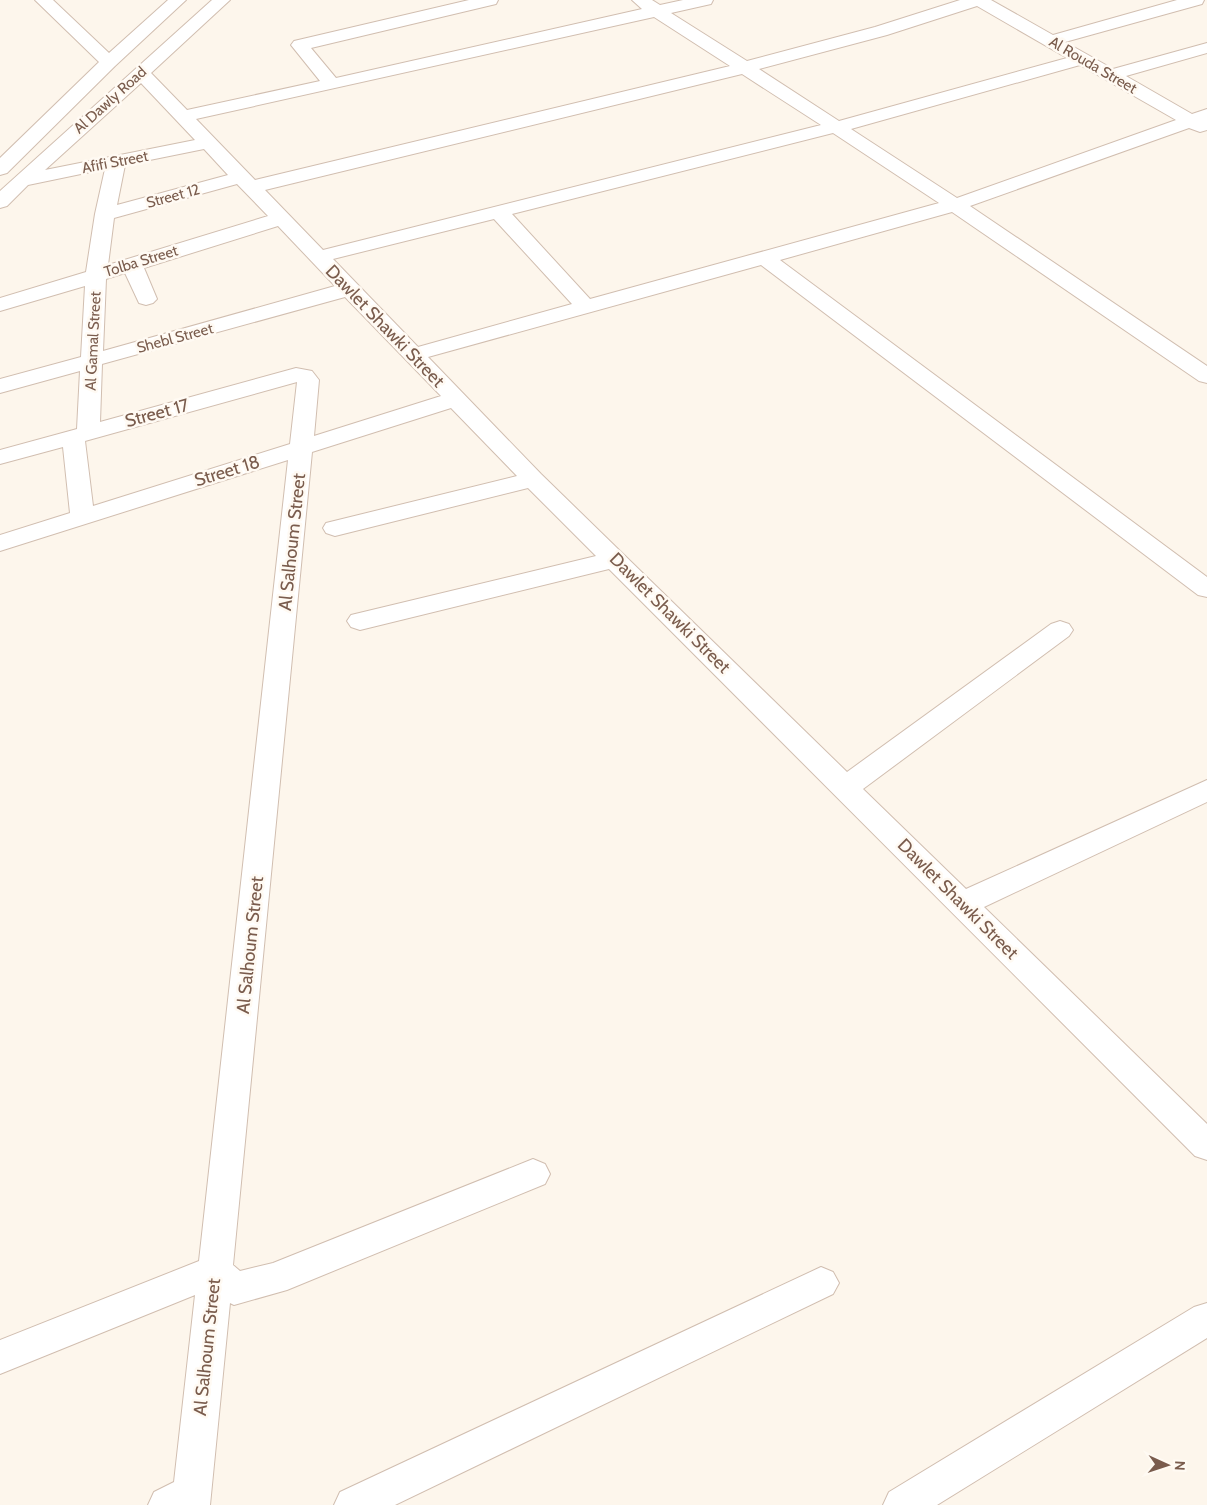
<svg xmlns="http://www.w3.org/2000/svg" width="1207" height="1505" font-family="Cabin,sans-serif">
<rect width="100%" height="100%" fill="#fdf6ec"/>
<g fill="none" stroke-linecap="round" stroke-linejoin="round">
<g stroke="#d1beb0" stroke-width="2">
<path id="minor" d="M 35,0 L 53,0 L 109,53 L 168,0 L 186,0 L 115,66 L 7,173 L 0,175 L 0,158 L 99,62 Z
M 212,0 L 230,0 L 151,73 L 187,110 L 320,81 L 291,45 L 294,41 L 469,0 L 498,0 L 496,4 L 311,48 L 336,78 L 642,9 L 632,0 L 652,0 L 660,5 L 683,0 L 713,0 L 711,4 L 671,13 L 747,61 L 875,27 L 960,0 L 991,0 L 1053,35 L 1177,0 L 1204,0 L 1202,4 L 1065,42 L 1113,69 L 1207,43 L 1207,53 L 1126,76 L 1192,114 L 1207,109 L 1207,130 L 1200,132 L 1189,128 L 970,206 L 1207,366 L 1207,383 L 1199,381 L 952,212 L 780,260 L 1207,577 L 1207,597 L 1198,595 L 761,265 L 428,357 L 541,474 L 847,772 L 1051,624 L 1060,621 L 1069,624 L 1073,630 L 1069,636 L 863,789 L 966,889 L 1207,780 L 1207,802 L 984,907 L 1207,1124 L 1207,1160 L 1195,1156 L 609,569 L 360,630 L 351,627 L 347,621 L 351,615 L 596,556 L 528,488 L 335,536 L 326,533 L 323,528 L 326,523 L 517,476 L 451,408 L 312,452 L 233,1265 L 240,1271 L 273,1263 L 533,1159 L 545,1164 L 550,1174 L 545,1184 L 287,1290 L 234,1305 L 230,1303 L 210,1505 L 148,1505 L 154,1492 L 174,1482 L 195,1295 L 0,1374 L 0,1340 L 199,1261 L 288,460 L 0,551 L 0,535 L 70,513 L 63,447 L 0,464 L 0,450 L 77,429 L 80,371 L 0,393 L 0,379 L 81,357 L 85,286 L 0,311 L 0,298 L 86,272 L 95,214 L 105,169 L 28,185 L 7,206 L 0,208 L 0,191 ZM 977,6 L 1067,58 L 839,121 L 759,69 L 887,35 ZM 654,17 L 730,66 L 255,180 L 196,119 ZM 1080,65 L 1176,120 L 957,198 L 851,129 ZM 742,74 L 821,125 L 323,250 L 265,190 ZM 141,83 L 195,140 L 45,170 ZM 833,133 L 939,203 L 590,299 L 512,214 ZM 204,149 L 228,175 L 117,205 L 125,165 ZM 237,184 L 268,216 L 108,265 L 114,218 ZM 494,219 L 572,304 L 418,347 L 333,259 ZM 278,226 L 335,286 L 103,351 L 106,279 L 125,273 L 139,303 L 146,305 L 153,303 L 157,299 L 144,268 ZM 345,297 L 441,396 L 314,436 L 319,380 L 312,371 L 296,368 L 100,422 L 102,364 ZM 297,382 L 290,444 L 93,506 L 85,441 Z
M 821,1267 L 833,1272 L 839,1283 L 833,1294 L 395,1505 L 334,1505 L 340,1492 Z
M 1207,1303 L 1207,1338 L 937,1505 L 883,1505 L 889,1492 L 1194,1307 Z"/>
</g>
<use href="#minor" fill="#fff" fill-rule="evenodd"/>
</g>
<g text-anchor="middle" stroke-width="5" stroke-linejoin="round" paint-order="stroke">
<g font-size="15" fill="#7a5c4d" stroke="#fffaf3">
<text transform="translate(1093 65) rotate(30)" y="5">Al Rouda Street</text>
<text transform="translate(110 100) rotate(-42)" y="5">Al Dawly Road</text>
<text transform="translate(115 162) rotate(-11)" y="5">Afifi Street</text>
<text transform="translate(173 196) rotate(-15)" y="5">Street 12</text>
<text transform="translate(141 261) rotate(-17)" y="5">Tolba Street</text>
<text transform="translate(175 338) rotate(-15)" y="5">Shebl Street</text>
<text transform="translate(93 341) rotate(-87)" y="5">Al Gamal Street</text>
</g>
<g font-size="18" fill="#7a5c4d" stroke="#fffaf3">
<text transform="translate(385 326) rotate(46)" y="6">Dawlet Shawki Street</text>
<text transform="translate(157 413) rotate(-15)" y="6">Street 17</text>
<text transform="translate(227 471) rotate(-17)" y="6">Street 18</text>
<text transform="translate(292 542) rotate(-84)" y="6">Al Salhoum Street</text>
<text transform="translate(670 613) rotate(45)" y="6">Dawlet Shawki Street</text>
<text transform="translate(958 899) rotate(45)" y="6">Dawlet Shawki Street</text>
<text transform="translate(250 945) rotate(-84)" y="6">Al Salhoum Street</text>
<text transform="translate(207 1347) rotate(-84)" y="6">Al Salhoum Street</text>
</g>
</g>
<g transform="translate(1167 1465) rotate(93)" stroke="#fffaf3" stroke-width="4" paint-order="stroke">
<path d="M0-4L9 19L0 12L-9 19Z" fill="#7a5c4d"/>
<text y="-8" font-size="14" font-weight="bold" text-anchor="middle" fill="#7a5c4d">N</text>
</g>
</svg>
